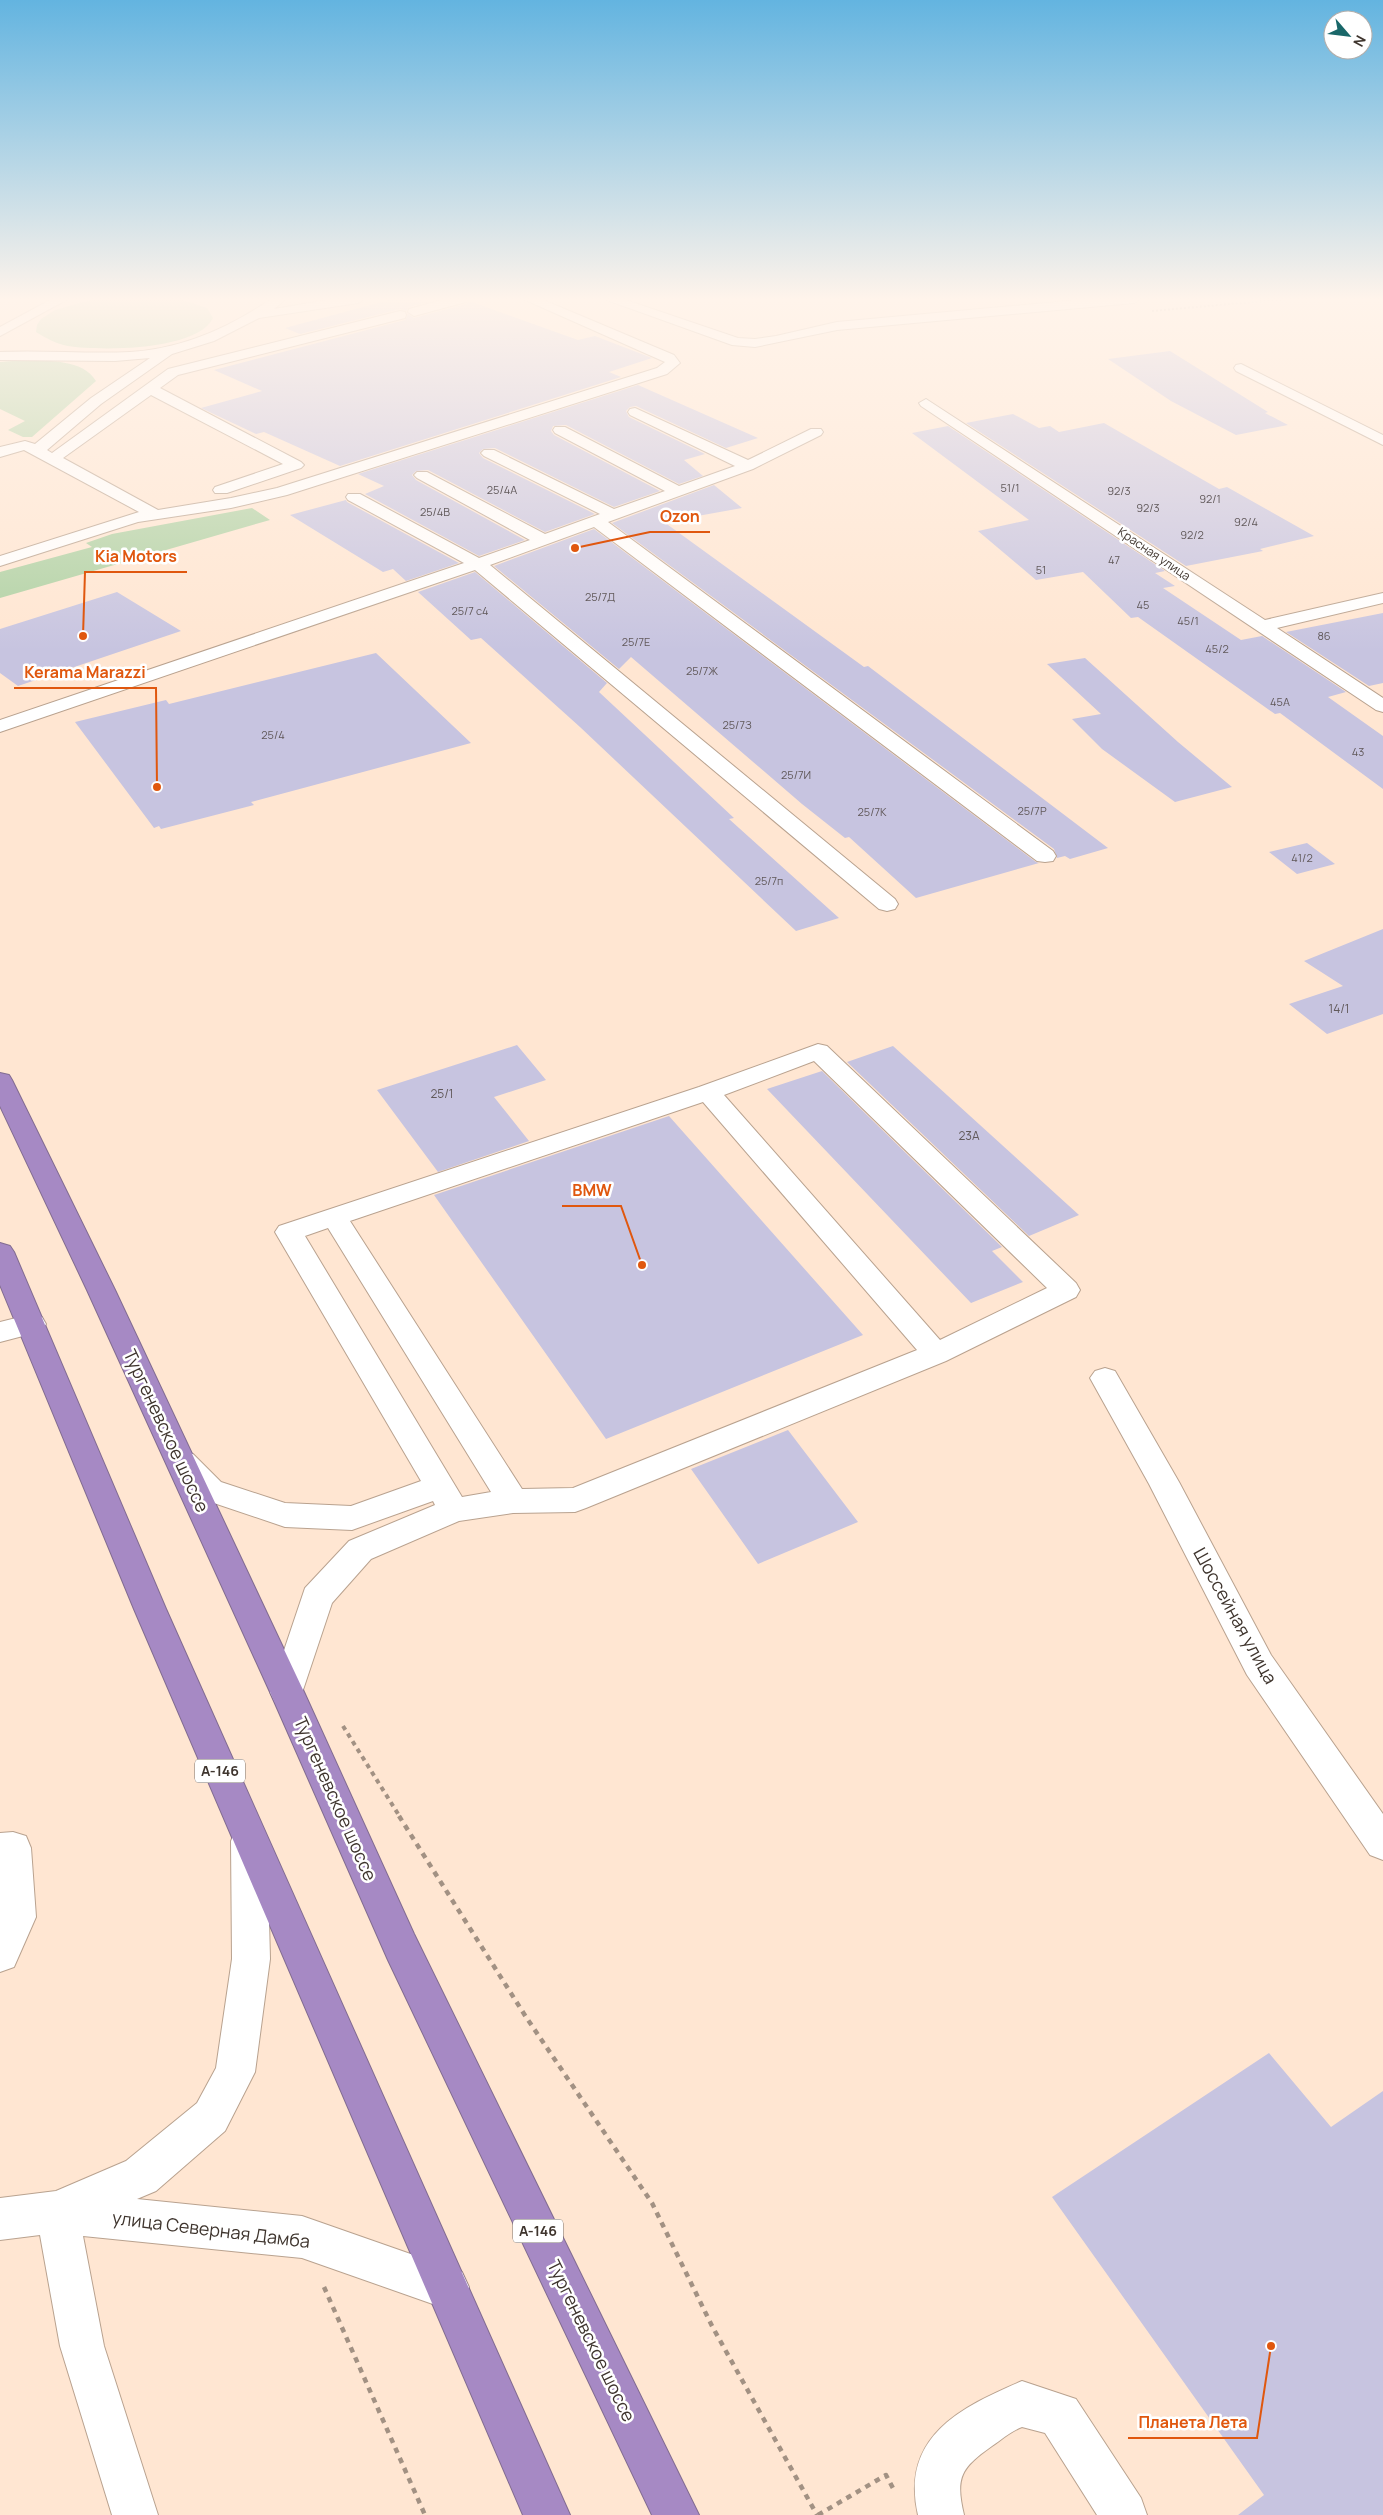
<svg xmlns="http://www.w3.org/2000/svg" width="1383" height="2515" font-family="Manrope,sans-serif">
<rect width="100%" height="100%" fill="#ffe6d2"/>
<path fill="#afd1a3" d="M 94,299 L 180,299 L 207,308 L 213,318 C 197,351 100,351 68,346 C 56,344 46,338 36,332 L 37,325 L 41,319 L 55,310 Z
M 25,360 C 48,361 83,359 96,381 L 32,437 L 23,437 L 8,430 L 25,421 L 0,409 L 0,362 Z
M 252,508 L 270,520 L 0,598 L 0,572 L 92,547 L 86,543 L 112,534 Z"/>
<path fill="#c7c4e0" d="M 393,299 L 431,301 L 409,307 L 406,311 L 400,309 L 300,334 L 285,328 Z
M 469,301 L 578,340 L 595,336 L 652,358 L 609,372 L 621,377 L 340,466 L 264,432 L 256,434 L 201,408 L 262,391 L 214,370 L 405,320 L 408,314 L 414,318 L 466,304 Z
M 1170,351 L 1268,412 L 1265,413 L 1288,425 L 1236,435 L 1171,401 L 1108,359 Z
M 638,385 L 758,438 L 726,448 L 636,406 L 630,407 L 626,411 L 629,417 L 705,454 L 684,460 L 703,476 L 679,484 L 566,425 L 553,426 L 551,431 L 554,435 L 660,491 L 614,507 L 495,448 L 483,449 L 479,453 L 483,458 L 595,514 L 545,532 L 428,470 L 416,471 L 412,475 L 416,480 L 525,540 L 479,556 L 365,494 L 384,486 L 358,474 Z
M 1013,414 L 1039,428 L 1050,426 L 1059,432 L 1104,423 L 1219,489 L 1227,487 L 1314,536 L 1260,549 L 1263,551 L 1186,566 L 966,423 Z
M 948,426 L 1165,571 L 1155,573 L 1175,586 L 1163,588 L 1241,640 L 1262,636 L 1346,692 L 1328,697 L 1383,736 L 1383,789 L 1280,713 L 1275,714 L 1138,617 L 1131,618 L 1083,572 L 1036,580 L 978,531 L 1029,520 L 912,433 Z
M 714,485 L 742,508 L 664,522 L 864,667 L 868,666 L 1108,848 L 1070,859 L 1065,856 L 1057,858 L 1054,849 L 612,523 Z
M 346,500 L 347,502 L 459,563 L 406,581 L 393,569 L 383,572 L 290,515 Z
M 594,529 L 1036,862 L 1039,863 L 916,898 L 849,837 L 845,838 L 802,804 L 631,657 L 619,669 L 494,566 Z
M 475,572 L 607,683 L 599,692 L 734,818 L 729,819 L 839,918 L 796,931 L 580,727 L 481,638 L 471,640 L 418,592 Z
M 117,592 L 181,631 L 18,686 L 0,673 L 0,629 Z
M 1383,613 L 1383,683 L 1369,686 L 1286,632 Z
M 376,653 L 471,743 L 251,802 L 254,805 L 161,829 L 159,826 L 154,828 L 75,722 L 166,700 L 169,704 Z
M 1085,658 L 1178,742 L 1232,787 L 1175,802 L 1102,749 L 1072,719 L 1101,714 L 1047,664 Z
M 1307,843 L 1335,864 L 1297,874 L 1269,852 Z
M 1383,929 L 1383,1014 L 1327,1034 L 1289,1004 L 1343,986 L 1304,961 Z
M 517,1045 L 546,1080 L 494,1097 L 529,1141 L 438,1172 L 377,1090 Z
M 893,1046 L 1079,1215 L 1029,1236 L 847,1062 Z
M 822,1071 L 1002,1247 L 992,1251 L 1023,1282 L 971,1303 L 767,1089 Z
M 669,1116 L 863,1335 L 606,1439 L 434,1195 Z
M 788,1430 L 858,1522 L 758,1564 L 691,1469 Z
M 1269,2053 L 1331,2127 L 1383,2091 L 1383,2515 L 1238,2515 L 1264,2495 L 1052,2197 Z"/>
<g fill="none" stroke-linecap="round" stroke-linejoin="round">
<g stroke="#b9a28f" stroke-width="2">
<path id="minor" d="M 52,299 L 68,299 L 0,336 L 0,327 Z
M 271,299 L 286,299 L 274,309 L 333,299 L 364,299 L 358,303 L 259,318 L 214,341 L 172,354 L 101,404 L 47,450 L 52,453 L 168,369 L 400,311 L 405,312 L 406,315 L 405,318 L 178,375 L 160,388 L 301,462 L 304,465 L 301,468 L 227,493 L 215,493 L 213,490 L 215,487 L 283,464 L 151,395 L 63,458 L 158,510 L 231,498 L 277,488 L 657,368 L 665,362 L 523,299 L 541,299 L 674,355 L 680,363 L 667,374 L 287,495 L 231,508 L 138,522 L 0,566 L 0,556 L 139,512 L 24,450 L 0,457 L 0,447 L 25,441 L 35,444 L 91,398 L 150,358 L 115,361 L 0,360 L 0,352 C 43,350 87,354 130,352 C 182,349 229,328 271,299 Z
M 446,299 L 468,299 L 466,302 L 414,316 L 408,312 L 409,309 Z
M 604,299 L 623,299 L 738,338 L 755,339 L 776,336 L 837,322 L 1089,299 L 1140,299 L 1134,303 L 837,330 L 755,347 L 732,345 Z
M 1241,364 L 1383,435 L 1383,445 L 1236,371 L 1234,368 L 1236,365 Z
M 926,399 L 1265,620 L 1383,593 L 1383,603 L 1277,628 L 1383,698 L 1383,712 L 1376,710 L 921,406 L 919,403 Z
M 635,408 L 748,460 L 811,429 L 821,429 L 823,432 L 821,435 L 753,469 L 608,522 L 1053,851 L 1056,856 L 1053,861 L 1045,862 L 1037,861 L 594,527 L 490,565 L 895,899 L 898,904 L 895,909 L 887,911 L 879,909 L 475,570 L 0,732 L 0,720 L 464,563 L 348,500 L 346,497 L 348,494 L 360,494 L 479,558 L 530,540 L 417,478 L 414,475 L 417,472 L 427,472 L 545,534 L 600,514 L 484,456 L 481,453 L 484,450 L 494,450 L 614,509 L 665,491 L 555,433 L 553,430 L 555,427 L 565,427 L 679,486 L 735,466 L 630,415 L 628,412 L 630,409 Z
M 818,1044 L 827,1046 L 1076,1283 L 1080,1290 L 1076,1297 L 946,1361 L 586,1508 L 575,1512 L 513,1513 L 459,1521 L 371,1559 L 332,1603 L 299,1702 L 287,1706 L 275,1702 L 270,1692 L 305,1588 L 349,1541 L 435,1505 L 433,1501 L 352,1530 L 285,1527 L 199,1498 L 171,1470 L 167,1462 L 171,1454 L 182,1451 L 193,1454 L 221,1482 L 285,1503 L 351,1506 L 421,1481 L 275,1232 L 279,1226 L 699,1087 ZM 814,1061 L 1047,1288 L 940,1340 L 724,1095 ZM 703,1102 L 917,1350 L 573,1488 L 522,1489 L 350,1221 ZM 328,1228 L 491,1492 L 462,1497 L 305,1236 Z
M 32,1314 L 42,1317 L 46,1324 L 42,1331 L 0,1342 L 0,1322 Z
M 1105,1368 L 1115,1371 L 1179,1482 L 1271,1655 L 1383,1814 L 1383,1860 L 1370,1855 L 1247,1675 L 1149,1484 L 1090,1378 L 1095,1371 Z
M 249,1825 L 262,1830 L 267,1841 L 270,1959 L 255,2072 L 225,2131 L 156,2191 L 137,2199 L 302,2216 L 462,2272 L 469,2287 L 462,2302 L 447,2309 L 302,2258 L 83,2236 L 104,2346 L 158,2515 L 112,2515 L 60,2346 L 40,2235 L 0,2240 L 0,2198 L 56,2191 L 126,2161 L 197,2103 L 216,2068 L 232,1959 L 231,1841 L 236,1830 Z
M 13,1832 L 26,1836 L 31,1848 L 36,1917 L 14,1967 L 0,1972 L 0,1833 Z
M 1022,2381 L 1076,2399 L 1141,2498 L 1147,2515 L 1097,2515 L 1045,2433 L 1022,2427 C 1011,2431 1002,2439 992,2446 C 961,2468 955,2477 964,2515 L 918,2515 C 900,2437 961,2407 1022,2381 Z"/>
</g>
<g stroke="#826c90" stroke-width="2">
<path id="highway" d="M 0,1073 L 9,1075 L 12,1080 L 115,1290 L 304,1692 L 414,1934 L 699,2515 L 652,2515 L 388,1960 L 270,1692 L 87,1290 L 0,1106 Z
M 0,1243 L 10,1246 L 14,1252 L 166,1609 L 570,2515 L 523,2515 L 134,1609 L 0,1285 Z"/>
</g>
<path stroke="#a29183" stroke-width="2" stroke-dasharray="2 2" stroke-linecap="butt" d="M 1152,311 L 1286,299"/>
<path stroke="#a29183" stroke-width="4" stroke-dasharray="4.5 4.5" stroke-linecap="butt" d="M 343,1726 L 400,1817"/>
<path stroke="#a29183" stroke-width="4.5" stroke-dasharray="5.5 5.5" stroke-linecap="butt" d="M 399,1816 L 526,2017 L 652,2203 L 712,2326 L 817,2515
M 324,2287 L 425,2515
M 818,2515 L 886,2475 L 895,2492"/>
<use href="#minor" fill="#fff" fill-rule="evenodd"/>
<use href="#highway" fill="#a689c4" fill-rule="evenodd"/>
</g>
<linearGradient id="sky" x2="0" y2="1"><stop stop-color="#63b4e0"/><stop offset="0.46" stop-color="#fff4eb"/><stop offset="1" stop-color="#fff4eb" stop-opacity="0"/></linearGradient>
<rect width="1383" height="651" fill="url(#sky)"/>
<g text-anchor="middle" stroke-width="5" stroke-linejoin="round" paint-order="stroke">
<g font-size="11" fill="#61595a">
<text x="1010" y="492">51/1</text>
<text x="502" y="494">25/4А</text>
<text x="1119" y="495">92/3</text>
<text x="1210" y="503">92/1</text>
<text x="1148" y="512">92/3</text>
<text x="435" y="516">25/4В</text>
<text x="1246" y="526">92/4</text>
<text x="1192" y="539">92/2</text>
<text x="1114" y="564">47</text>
<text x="1041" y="574">51</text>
<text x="600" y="601">25/7Д</text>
<text x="1143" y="609">45</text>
<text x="470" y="615">25/7 с4</text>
<text x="1188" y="625">45/1</text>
<text x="1324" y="640">86</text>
<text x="636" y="646">25/7Е</text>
<text x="1217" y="653">45/2</text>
<text x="702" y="675">25/7Ж</text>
<text x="1280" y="706">45А</text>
<text x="737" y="729">25/7З</text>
<text x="273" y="739">25/4</text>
<text x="1358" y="756">43</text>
<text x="796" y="779">25/7И</text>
<text x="1032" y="815">25/7Р</text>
<text x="872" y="816">25/7К</text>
<text x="1302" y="862">41/2</text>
<text x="769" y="885">25/7п</text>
</g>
<g font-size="12" fill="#3f352e" stroke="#fff">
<text transform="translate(1154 554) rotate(34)" y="4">Красная улица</text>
</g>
<g font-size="12" fill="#61595a">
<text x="1339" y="1013">14/1</text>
<text x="442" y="1098">25/1</text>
<text x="969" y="1140">23А</text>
</g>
<g fill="#fff" stroke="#79726d" stroke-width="1">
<rect x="195" y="1759.5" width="50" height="23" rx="4"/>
<rect x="513" y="2219.5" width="50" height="23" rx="4"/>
</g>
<g font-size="14" font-weight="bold" fill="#3f352e">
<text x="220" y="1776">А-146</text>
<text x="538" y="2236">А-146</text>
</g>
<g font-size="18" fill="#3f352e" stroke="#fff">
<text transform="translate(166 1431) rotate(65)" y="6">Тургеневское шоссе</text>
<text transform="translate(1235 1616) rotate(61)" y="6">Шоссейная улица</text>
<text transform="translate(335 1799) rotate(66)" y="6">Тургеневское шоссе</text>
<text transform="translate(211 2230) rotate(7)" y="6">улица Северная Дамба</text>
<text transform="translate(591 2341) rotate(64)" y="6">Тургеневское шоссе</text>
</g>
</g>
<path fill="none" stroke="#e0570e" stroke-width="2" d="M575 548L650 532H710M83 636L85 572H187M157 787L156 688H14M642 1265L621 1206H562M1271 2346L1257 2438H1128"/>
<g fill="#e0570e" stroke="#fff" stroke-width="2">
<circle cx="575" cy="548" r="5"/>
<circle cx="83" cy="636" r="5"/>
<circle cx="157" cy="787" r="5"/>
<circle cx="642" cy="1265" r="5"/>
<circle cx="1271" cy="2346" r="5"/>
</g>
<g font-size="16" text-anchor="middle" font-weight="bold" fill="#e0570e" stroke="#fff" stroke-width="5" stroke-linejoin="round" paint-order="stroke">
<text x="680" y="522">Ozon</text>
<text x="136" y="562">Kia Motors</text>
<text x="85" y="678">Kerama Marazzi</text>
<text x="592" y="1196">BMW</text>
<text x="1193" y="2428">Планета Лета</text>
</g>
<g transform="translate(1348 35) rotate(118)"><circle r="24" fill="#ffffff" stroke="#b2aeab"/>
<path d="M0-4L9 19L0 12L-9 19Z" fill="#196769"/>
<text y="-8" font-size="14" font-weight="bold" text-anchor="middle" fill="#3f352e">N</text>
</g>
</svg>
